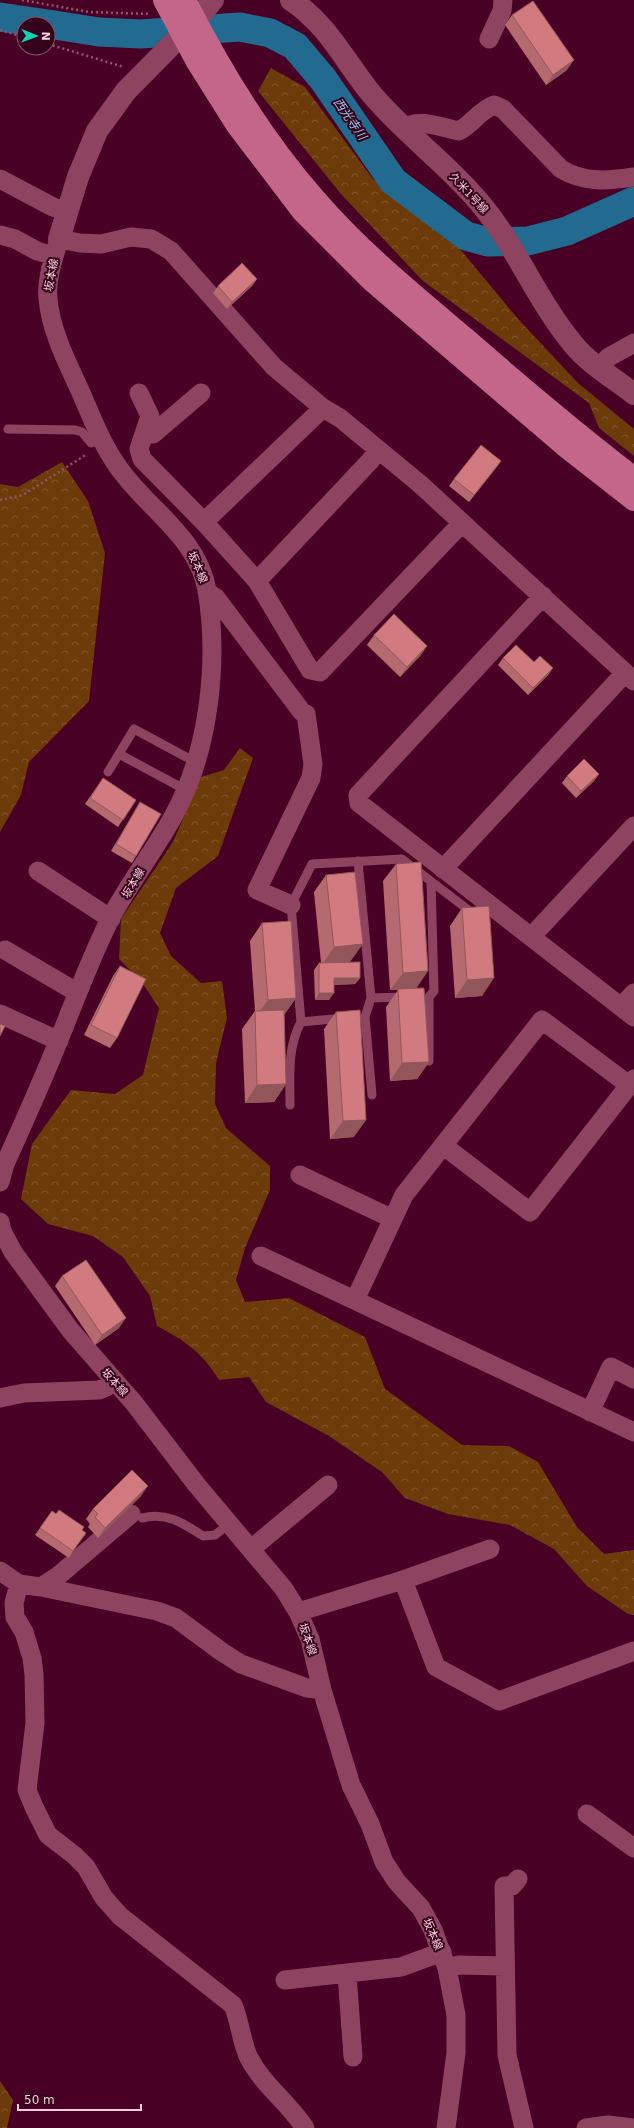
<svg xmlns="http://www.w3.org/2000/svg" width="634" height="2128" font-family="'DejaVu Sans','Noto Sans JP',sans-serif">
<defs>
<pattern id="forest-crowns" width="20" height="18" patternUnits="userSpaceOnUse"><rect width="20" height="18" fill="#6d3a0a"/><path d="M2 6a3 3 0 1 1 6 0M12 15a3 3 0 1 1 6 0" fill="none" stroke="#83552d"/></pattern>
</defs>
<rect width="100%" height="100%" fill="#480025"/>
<path fill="url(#forest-crowns)" d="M 271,68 L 305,87 L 373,179 L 460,249 L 518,319 L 578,383 L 634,429 L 634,456 L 599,428 L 589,403 L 423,281 L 341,194 L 258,91 Z
M 62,462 L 88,501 L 105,553 L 89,701 L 29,762 L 21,795 L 0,832 L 0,484 L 18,487 Z
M 240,748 L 253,758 L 218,856 L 176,888 L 160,933 L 171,956 L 201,983 L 222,981 L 227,1018 L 216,1063 L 215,1104 L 226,1128 L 270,1166 L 270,1190 L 245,1248 L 236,1280 L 245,1302 L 289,1298 L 365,1337 L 385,1389 L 462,1445 L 509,1446 L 538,1462 L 577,1527 L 604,1554 L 634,1550 L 634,1615 L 628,1614 L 587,1586 L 554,1549 L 510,1525 L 448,1514 L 405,1498 L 382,1472 L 329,1436 L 266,1402 L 249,1377 L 219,1380 C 202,1352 185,1341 157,1326 L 150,1296 L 123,1257 L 93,1236 L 48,1224 L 21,1199 L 32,1144 L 71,1090 L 115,1094 L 143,1075 L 159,1008 L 141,981 L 119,959 L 121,919 L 173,842 L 201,777 L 224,770 Z
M 0,2081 L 13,2100 L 7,2128 L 0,2128 Z"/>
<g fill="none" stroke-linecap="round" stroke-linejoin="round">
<path stroke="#226a90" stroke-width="29" d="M 0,17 L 48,24
M 48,24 L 99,32 L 141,34 L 240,27 L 270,33 L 295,46 L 323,79 L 393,181 L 466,236 L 488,242 L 528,241 L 567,231 L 634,201"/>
<path stroke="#925571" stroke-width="2.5" stroke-dasharray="2 3" stroke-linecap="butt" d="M 22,0 L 89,12 L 150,14
M 0,30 L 24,37
M 48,44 L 124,67
M 0,500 L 23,495 L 87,454"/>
<path stroke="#8e4361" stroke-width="9" d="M 8,429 L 75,430 L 82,432 L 91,443 L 102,440
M 119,754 L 186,790
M 108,772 L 134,729 L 186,757 L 196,760
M 358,861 L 371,998 L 365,1017 L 372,1095
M 371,998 L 403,997
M 301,1022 L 343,1018
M 429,1061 L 429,997 L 434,991 L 431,882
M 290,1105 C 290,1076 287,1048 301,1022 L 291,905 L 312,864 L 402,859 L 475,915
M 142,1518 C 167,1512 183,1523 203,1536 L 215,1535 L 229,1524"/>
<path stroke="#8e4361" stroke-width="19" d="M 489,39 L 502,11 L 503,0
M 403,128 C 421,118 439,127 459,131 C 472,124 479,111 494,105 L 503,109 L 561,169 C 584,183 609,181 634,177
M 0,179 L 53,207 L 68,212
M 0,235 L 15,239 L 37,251 L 54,256
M 599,367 L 609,357 L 634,343
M 139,393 L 150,416 L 139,449 L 142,459 L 204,522 L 257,581 L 310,670 L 320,672 L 462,523
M 144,433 L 153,434 L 201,393
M 204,522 L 323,408
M 257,581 L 370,461 L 378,450
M 207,592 L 216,598 L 302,712 L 306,714 L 313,764 L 311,778 L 257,890 L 291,905
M 543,596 L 358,795 L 359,803 L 634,1017
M 443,869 L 625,673
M 38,871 L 111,919
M 531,937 L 634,826
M 5,950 L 78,993
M 621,1007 L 634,993
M 0,1014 L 59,1041
M 444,1146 L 530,1212 L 634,1079
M 300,1175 L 393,1219
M 0,1182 L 5,1164 C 24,1122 43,1080 60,1037 C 76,998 91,957 110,919 C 129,883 155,850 174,815 C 209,751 219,662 207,590 C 198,540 154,513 125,476 C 105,452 94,423 82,395 C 68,364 51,332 48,299 C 46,278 54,258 59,239 L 80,243 L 101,244 L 131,237 L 151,239 L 171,251 L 274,367 L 323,408 L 340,418 L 420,484 L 634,681
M 0,1222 L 2,1231 L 13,1252 L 71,1331 L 134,1403 L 196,1484 L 284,1589 L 298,1612 L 310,1639 L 322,1690 L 351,1785 L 370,1824 L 384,1862 L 397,1882 L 421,1908 L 433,1930 L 447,1968 L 456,2015 L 456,2053 L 446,2128
M 261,1256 L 634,1432
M 355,1300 L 404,1195 L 542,1020 L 629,1085
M 0,1398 L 24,1393 L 99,1390 L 106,1387 L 113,1380
M 590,1412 L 611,1367 L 634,1379
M 251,1549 L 328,1485
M 0,1571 L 19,1584 L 41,1587 L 58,1576 L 131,1514
M 403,1580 L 436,1667 L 499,1701 L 634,1651
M 19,1584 L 14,1603 L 15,1617 L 24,1632 L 32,1658 L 34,1674 L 35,1723 L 27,1790 L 34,1807 L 48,1835 L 74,1855 L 86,1867 L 104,1898 L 120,1916 L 233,2005 C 240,2021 242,2045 249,2058 C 263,2085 289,2103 305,2128
M 41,1587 L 157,1611 L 176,1618 L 222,1652 L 241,1664 L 307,1688 L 322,1690
M 298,1612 L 403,1580 L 490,1549
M 587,1814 L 634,1848
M 518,1879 L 512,1886 L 504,1886 L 507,2055 L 524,2128
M 447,1968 L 459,1965 L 505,1966
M 347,1974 L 353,2057
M 285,1980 L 401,1967 L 442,1952
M 586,2128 L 608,2125 L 634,2128"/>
<path stroke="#8e4361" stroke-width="22" d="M 291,0 C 327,24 343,58 369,91 C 400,129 440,158 472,194 C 514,239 534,297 573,344 C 588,363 615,379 634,394
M 59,239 L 78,177 L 97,131 L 126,91 L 197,19 L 213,0"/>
<path stroke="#c3668a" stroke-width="22" d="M 164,0 L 197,62 L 236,124 L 303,212 L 372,281 L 565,446 L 634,500
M 185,0 C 221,71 263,140 316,200 C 360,251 413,294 465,338 C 520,386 576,433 634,478"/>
</g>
<path fill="#b46a6e" d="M 512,15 L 567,70 L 546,85 L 505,25 Z
M 257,279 L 252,286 L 227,309 L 213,293 L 218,286 Z
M 496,468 L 469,502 L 449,486 L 454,479 Z
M 374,635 L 427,646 L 420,656 L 400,677 L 367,645 Z
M 503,658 L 534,662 L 553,668 L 548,675 L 528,695 L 498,665 Z
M 599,774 L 594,781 L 576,798 L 562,783 L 567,776 Z
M 103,778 L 136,800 L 118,827 L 85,804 Z
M 140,802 L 136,856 L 132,863 L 111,851 L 136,809 Z
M 396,864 L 416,988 L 429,1062 L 417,1079 L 390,1081 L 386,1007 L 398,990 L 390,990 L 383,881 Z
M 326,875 L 350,962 L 345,963 L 360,978 L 355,984 L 334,985 L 329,1000 L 315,1000 L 314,970 L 319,963 L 321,963 L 314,892 Z
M 462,908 L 482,996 L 455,998 L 450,926 Z
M 262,923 L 296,998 L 284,1015 L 286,1084 L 274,1102 L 245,1103 L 242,1029 L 255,1011 L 250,941 Z
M 120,966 L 117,1038 L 110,1048 L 84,1035 L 113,976 Z
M 336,1012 L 354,1137 L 330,1139 L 324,1029 Z
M 62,1276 L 119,1328 L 95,1345 L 55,1286 Z
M 141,1496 L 98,1538 L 88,1527 L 90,1524 L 86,1519 L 93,1509 Z
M 52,1511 L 82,1530 L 73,1551 L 69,1558 L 35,1535 Z"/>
<path fill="#92565a" d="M 574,60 L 567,70 L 546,85 L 553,75 Z
M 257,279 L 252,286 L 227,309 L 232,302 Z
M 501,461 L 496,468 L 469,502 L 474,495 Z
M 427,646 L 420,656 L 400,677 L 407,667 Z
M 553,668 L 548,675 L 528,695 L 533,688 Z
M 599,774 L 594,781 L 576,798 L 581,791 Z
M 363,944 L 350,962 L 322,965 L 334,947 Z
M 428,971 L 416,989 L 390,990 L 403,973 Z
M 334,978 L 360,978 L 355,984 L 329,985 Z
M 494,978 L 482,996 L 455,998 L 467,980 Z
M 319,993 L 334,993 L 329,1000 L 315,1000 Z
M 296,998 L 284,1015 L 255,1018 L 268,1000 Z
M 429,1062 L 417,1079 L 390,1081 L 402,1063 Z
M 286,1084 L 274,1102 L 245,1103 L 257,1085 Z
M 366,1120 L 354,1137 L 330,1139 L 343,1121 Z
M 126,1318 L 119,1328 L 95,1345 L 102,1335 Z
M 148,1486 L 141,1496 L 98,1538 L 105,1528 Z"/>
<path fill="#d17b80" stroke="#92565a" d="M 533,1 L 574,60 L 553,75 L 512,15 Z
M 242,263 L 257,279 L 232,302 L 218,286 Z
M 481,445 L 501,461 L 474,495 L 454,479 Z
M 394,614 L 427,646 L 407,667 L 374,635 Z
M 516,645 L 534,662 L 540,656 L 553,668 L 533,688 L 503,658 Z
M 584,759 L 599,774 L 581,791 L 567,776 Z
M 103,778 L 136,800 L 123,820 L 90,798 Z
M 140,802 L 161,814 L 136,856 L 116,844 Z
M 421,862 L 428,971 L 403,973 L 396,864 Z
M 355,872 L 363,944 L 334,947 L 326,875 Z
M 489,906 L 494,978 L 467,980 L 462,908 Z
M 291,921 L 296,998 L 268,1000 L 262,923 Z
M 360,962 L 360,978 L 334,978 L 334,993 L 319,993 L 319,963 Z
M 120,966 L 146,979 L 117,1038 L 91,1025 Z
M 424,988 L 429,1062 L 402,1063 L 398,989 Z
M 284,1010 L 286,1084 L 257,1085 L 255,1011 Z
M 360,1010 L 366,1120 L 343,1121 L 336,1012 Z
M 0,1024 L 5,1026 L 0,1036 Z
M 86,1260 L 126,1318 L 102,1335 L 62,1276 Z
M 132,1470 L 148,1486 L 105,1528 L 95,1517 L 98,1514 L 93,1509 Z
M 59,1510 L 84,1527 L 82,1530 L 86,1533 L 73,1551 L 40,1528 L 52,1511 L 56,1514 Z"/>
<g text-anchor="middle" stroke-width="4" stroke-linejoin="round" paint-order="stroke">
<g font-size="11" fill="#facddc" stroke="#36021b">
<text transform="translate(469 193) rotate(47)" y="4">久米1号線</text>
<text transform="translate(51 275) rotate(-80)" y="4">坂本線</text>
<text transform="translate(198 567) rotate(67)" y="4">坂本線</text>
<text transform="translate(133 883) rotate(-59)" y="4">坂本線</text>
<text transform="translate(115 1382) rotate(48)" y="4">坂本線</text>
<text transform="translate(308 1639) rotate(71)" y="4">坂本線</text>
<text transform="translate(433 1934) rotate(66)" y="4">坂本線</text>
</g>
<g font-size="12" font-style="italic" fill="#95cbed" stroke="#36021b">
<text transform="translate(350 119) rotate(55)" y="4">西光寺川</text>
</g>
</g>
<g transform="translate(36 36) rotate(91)"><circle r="19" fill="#36021b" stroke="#845368"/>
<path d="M0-3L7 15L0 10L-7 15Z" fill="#0cd5b5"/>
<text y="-6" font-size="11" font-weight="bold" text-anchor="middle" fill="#facddc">N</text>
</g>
<path d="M18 2104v6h123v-6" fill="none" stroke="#facddc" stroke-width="2"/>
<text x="24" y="2104" font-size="12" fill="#facddc" stroke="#36021b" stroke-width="3" paint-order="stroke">50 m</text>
</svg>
